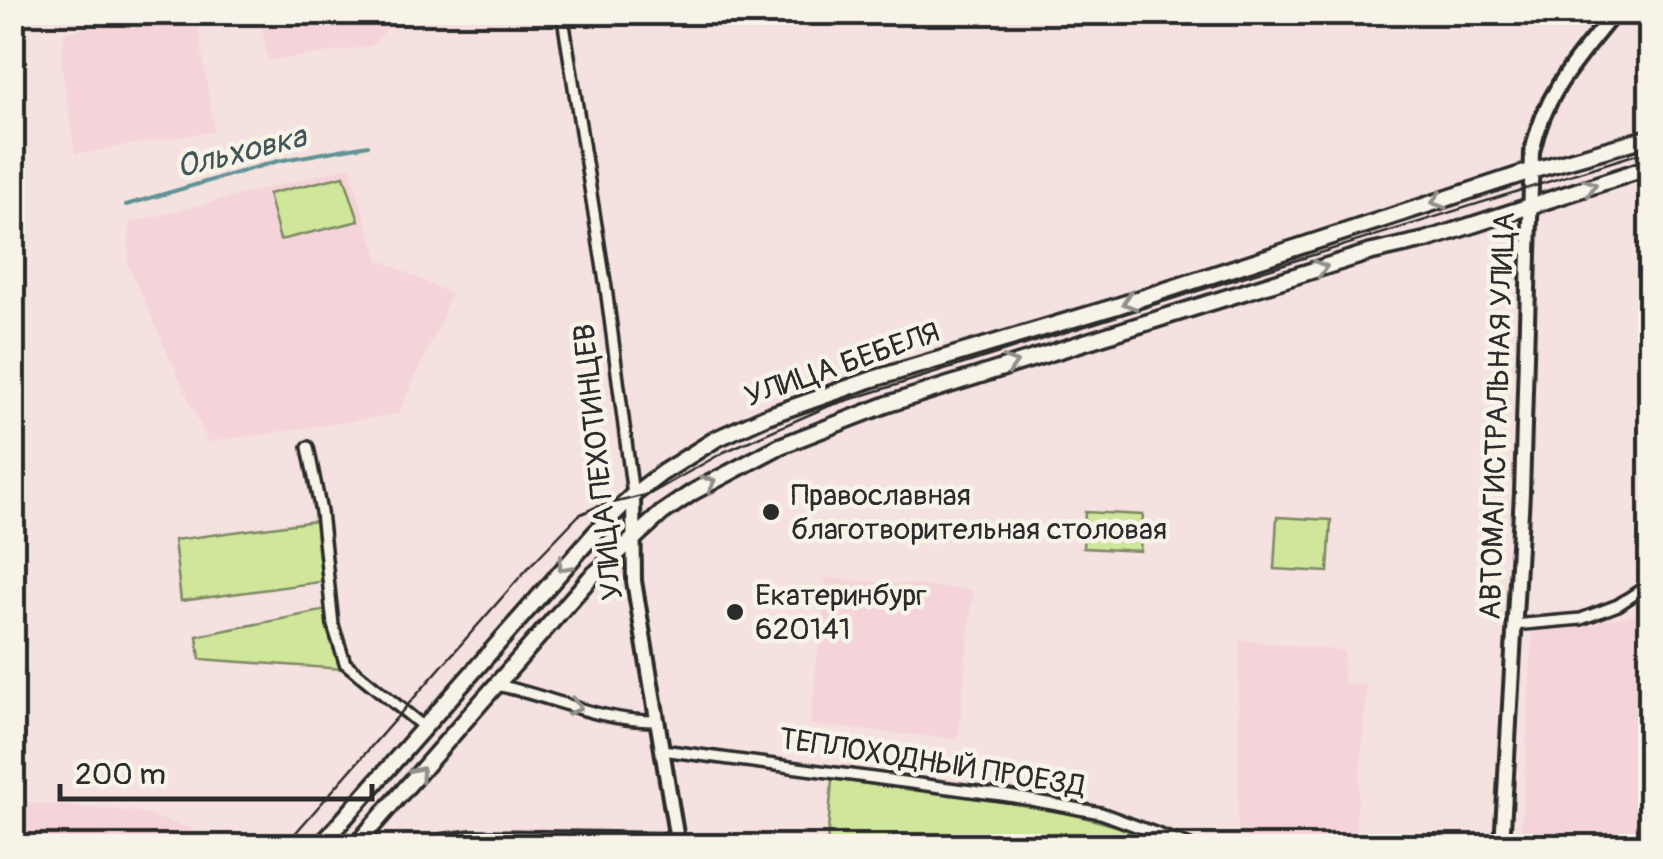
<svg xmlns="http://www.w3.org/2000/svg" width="1663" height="859" font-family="Pangolin,sans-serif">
<rect width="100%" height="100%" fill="#f5e1df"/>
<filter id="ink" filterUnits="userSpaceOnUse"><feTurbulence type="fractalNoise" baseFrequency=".01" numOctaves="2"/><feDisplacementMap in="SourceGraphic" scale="20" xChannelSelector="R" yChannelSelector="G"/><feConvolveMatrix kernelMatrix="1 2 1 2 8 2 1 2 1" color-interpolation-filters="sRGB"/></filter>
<g filter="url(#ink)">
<path fill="#f4d4d8" d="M 179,12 L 196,13 L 214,131 L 75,154 L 61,58 L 65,32 Z
M 260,13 L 389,13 L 391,23 L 372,46 L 268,61 Z
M 350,167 L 378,259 L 450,294 L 442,319 L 398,414 L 208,442 L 128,265 L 130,223 Z
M 826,578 L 973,590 L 958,739 L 810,725 Z
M 1650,612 L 1650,846 L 1520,846 L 1533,632 Z
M 1239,640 L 1344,651 L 1343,682 L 1367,686 L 1354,846 L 1270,846 L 1238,834 Z
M 18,802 L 138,812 L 192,829 L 204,846 L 13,846 L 13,809 Z"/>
<path fill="#cfe69b" stroke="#7d8863" stroke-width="2.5" d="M 344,176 L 359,221 L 280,240 L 268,194 Z
M 1085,512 L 1143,515 L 1140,551 L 1083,548 Z
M 1277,517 L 1331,520 L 1328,572 L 1274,569 Z
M 316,521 L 327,581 L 181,601 L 174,540 Z
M 331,609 L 343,669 L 200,659 L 197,636 Z
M 832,779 C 949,795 1065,802 1175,846 L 827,846 Z"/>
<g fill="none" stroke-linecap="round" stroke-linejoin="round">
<path stroke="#619295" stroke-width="4" d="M 126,205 L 278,161 L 368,145"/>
<g stroke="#2b2b2b" stroke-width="16">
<path id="minor" d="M 562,12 L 606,288 L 633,495
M 308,447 L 321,512 L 333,625 L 345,663 L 425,728
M 1513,625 L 1581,619 L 1618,605 L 1650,584
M 497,685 C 550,696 601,722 656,721
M 662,750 L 1009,796 L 1101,813 L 1190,846
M 419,846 L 433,841 L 472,836 L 677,839"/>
</g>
<g stroke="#2b2b2b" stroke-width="20">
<path id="secondary" d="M 633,495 L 634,581 L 678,846
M 1502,846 L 1522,493 L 1532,152 C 1545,92 1577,59 1615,12"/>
</g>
<g stroke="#2b2b2b" stroke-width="21">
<path id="primary" d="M 320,846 L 595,533 L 633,495 L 662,473 L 716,439 L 767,416 L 873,379 L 1114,307 L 1531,171 L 1650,137
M 355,846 L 590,578 L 662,513 L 693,492 L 780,446 L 888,404 L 1368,253 L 1426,240 L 1650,167"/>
</g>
<use href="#minor" stroke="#f7f3e8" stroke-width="9"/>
<use href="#secondary" stroke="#f7f3e8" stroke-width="12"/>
<use href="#primary" stroke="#f7f3e8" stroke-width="14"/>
<path stroke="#2b2b2b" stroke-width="2.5" d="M 284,846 L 527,569 L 579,515 L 596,507 L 650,494 L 724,452 L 829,406 L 1650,150"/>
</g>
<defs><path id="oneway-chevron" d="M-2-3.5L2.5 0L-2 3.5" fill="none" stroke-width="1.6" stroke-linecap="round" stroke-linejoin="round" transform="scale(2.5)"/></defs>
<g stroke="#918f8a">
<use href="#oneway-chevron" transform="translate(1590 186) rotate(-17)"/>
<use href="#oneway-chevron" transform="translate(1438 201) rotate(162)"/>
<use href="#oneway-chevron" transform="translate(1321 268) rotate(-17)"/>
<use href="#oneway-chevron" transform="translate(1129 302) rotate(162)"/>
<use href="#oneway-chevron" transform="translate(1011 364) rotate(-17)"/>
<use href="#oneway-chevron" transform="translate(709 483) rotate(-28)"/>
<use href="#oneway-chevron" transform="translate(564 565) rotate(133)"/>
<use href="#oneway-chevron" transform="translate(575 707) rotate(16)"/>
<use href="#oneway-chevron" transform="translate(419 773) rotate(-49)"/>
</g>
</g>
<g fill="#2b2b2b" stroke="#f7f3e8" stroke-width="4">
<circle cx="771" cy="512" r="10"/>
<circle cx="735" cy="612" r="10"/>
</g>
<g text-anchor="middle" stroke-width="9" stroke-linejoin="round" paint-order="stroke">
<g font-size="30" fill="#2b2b2b" stroke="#f7f3e8">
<text transform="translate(842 364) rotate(-19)" y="10">УЛИЦА БЕБЕЛЯ</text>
<text transform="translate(1497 416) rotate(-88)" y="10">АВТОМАГИСТРАЛЬНАЯ УЛИЦА</text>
<text transform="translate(598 462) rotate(-96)" y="10">УЛИЦА ПЕХОТИНЦЕВ</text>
<text transform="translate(932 762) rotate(9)" y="10">ТЕПЛОХОДНЫЙ ПРОЕЗД</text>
</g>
<g font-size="30" fill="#2b2b2b" stroke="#f7f3e8" text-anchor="start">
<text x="791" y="505">Православная<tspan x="791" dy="34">благотворительная столовая</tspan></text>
<text x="755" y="605">Екатеринбург<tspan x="755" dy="34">620141</tspan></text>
</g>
<g font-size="32" font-style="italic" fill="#425657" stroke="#f7f3e8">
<text transform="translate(241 151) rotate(-14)" y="11">Ольховка</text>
</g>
</g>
<rect width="1663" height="859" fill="none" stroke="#f7f3e8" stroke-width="50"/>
<rect x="25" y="25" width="1613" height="809" fill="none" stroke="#2b2b2b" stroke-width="4" filter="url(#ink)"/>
<path d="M60 784v15h312v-15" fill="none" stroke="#2b2b2b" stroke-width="5"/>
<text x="75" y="784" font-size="30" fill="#2b2b2b" stroke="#f7f3e8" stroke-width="8" paint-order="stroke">200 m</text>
</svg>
